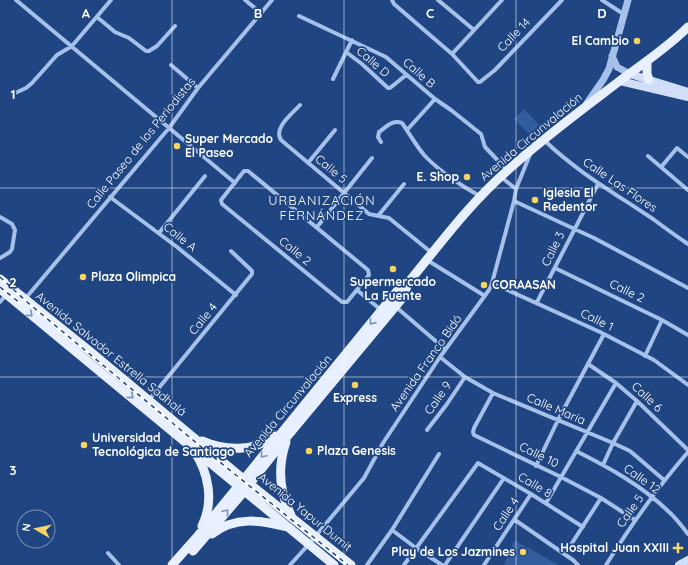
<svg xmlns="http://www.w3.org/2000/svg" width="688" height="565" font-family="Quicksand,sans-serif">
<rect width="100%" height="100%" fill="#1f4582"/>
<path fill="#325ea0" d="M 524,109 L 540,126 L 530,135 L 514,119 Z
M 514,540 L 559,565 L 504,565 Z"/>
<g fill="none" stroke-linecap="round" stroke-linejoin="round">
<path stroke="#a5c0e9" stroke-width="4" d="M 16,0 L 235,183
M 245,0 L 261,13
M 392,0 L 394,4 L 452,54 L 478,82 L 480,82 L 495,70 L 562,0
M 438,0 L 474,30
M 602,0 L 625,15
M 299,16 L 386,57 L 435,99 L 451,110 L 481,134 L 485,147 L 507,170
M 97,17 L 115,32 L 129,38 L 146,51 L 149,51 L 157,46 L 175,26
M 346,52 L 362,64 L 388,88 L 390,88 L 406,75
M 452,54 L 502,0
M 171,65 L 198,88
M 333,79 L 352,40
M 13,94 L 26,88 L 32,83 L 57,55 L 72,46 L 111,0
M 300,105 C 292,114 273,128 281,140 L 369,214 L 389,218 L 432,253
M 407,130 L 435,99
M 544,140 C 577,172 616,194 653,219 C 665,228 676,236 688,244
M 381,142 L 378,137 L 379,132 C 386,127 393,119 402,123 C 410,134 416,146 425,156 C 438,170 463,187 480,196
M 648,156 L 688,190
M 308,163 L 335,130
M 662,166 L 677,148 L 688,157
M 244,171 L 248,171 L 368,270 L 369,275 L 347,302 L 342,302 L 222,204 L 221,200 Z
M 501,177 L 516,189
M 110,197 L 177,247 L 236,295
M 514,201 L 594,238 L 688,288
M 378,216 L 404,184
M 0,217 L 12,224 L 15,230 L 12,249 L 10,252 L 0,258
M 317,227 L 372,158
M 159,233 L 205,176
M 427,260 L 485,296
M 555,268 L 662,320 L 688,335
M 492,283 L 600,332 L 654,360 L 688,385
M 357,290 L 381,310
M 25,299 L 169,128 L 198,88 L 272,0
M 0,302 L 6,295
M 537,302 L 598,184
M 396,307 L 445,349
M 645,356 L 662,320
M 440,357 L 465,377 L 493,393 L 613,443 L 630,451 L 664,480
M 588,364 L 616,383 L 637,401 L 688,450
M 493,393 L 474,428 L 473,432 L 474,435 L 561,477 L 601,498 L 635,520
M 149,400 L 252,274 L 252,271 L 249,268 L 231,251
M 427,430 L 447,404 L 465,377
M 576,451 C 608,467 641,485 668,511 C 675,517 682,526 688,534
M 603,465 L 613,443 L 637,401
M 536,466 L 558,420 L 604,334
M 546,503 L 616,383
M 515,520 L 573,560 L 578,565
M 392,530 L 416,548 L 442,565
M 108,553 L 119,565
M 565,554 L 601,498
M 290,565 L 309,544 L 364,478 L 383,443 L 440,357 L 489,290 L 492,283 L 514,201 L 516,189 L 531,152
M 367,565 L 392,530 L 439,454
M 404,565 L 478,463 L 531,494 L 583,527
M 445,565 L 504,478
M 484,565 L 531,494
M 606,565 C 631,525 657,488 688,452"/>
<path stroke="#a5c0e9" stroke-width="7" d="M 612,56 L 617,67 L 630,74
M 587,103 L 603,80 L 609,69 L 628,0"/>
<path stroke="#d0dff7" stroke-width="8" d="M 630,74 L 688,92
M 620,81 L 688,97
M 679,565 L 688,560"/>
<path stroke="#e8effe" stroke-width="9" d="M 647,61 L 647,74 L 649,80
M 0,279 L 92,353 L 236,473 L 351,565
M 0,289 L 334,565
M 202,441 C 225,451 254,452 275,436
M 286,442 C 277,468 279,491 291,515
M 194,451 C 209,473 214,502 202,526
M 212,534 C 235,516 261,520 287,527
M 193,551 L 241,495 L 290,433 L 404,296 L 408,283
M 172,565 L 196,538 L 397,291 L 408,283 C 440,244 470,203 508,170 C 542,139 580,111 617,83 C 641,65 667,48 688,27"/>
<g stroke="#fff" stroke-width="3">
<path id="rail" d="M 0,277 L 27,302 L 211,455 L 348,565
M 0,287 L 20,303"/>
</g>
<use href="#rail" stroke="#1f4582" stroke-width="1.5" stroke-dasharray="4.5" stroke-linecap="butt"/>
</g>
<defs><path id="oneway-chevron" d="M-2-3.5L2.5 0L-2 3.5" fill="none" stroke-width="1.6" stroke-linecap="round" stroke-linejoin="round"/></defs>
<g stroke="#7992ba">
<use href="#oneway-chevron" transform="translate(30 314) rotate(40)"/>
<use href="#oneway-chevron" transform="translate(372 322) rotate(129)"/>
<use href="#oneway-chevron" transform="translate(131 396) rotate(40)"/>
<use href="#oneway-chevron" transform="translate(263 455) rotate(130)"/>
<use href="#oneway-chevron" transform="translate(226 512) rotate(-50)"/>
</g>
<path fill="none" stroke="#fff" stroke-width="1" stroke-opacity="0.55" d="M 172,0 L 172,565M 344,0 L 344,565M 516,0 L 516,565M 0,188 L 688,188M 0,377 L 688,377"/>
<g fill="#f7d464" stroke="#1f4582" stroke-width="1.5">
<circle cx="637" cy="41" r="4"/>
<circle cx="177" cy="146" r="4"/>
<circle cx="467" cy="177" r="4"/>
<circle cx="535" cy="200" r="4"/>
<circle cx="393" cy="269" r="4"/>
<circle cx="83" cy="277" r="4"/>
<circle cx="484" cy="285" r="4"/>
<circle cx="355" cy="385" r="4"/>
<circle cx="84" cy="445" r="4"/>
<circle cx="309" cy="451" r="4"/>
<path d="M676 542h4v4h4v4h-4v4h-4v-4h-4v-4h4z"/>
<circle cx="523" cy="552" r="4"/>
</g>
<g text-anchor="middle" stroke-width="3.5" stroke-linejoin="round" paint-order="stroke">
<g font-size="12" fill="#fff" stroke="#1f4582">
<text transform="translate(514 35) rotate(-46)" y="4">Calle 14</text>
<text transform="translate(373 62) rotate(41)" y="4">Calle D</text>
<text transform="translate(419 73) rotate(41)" y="4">Calle B</text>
<text transform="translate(531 137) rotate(-40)" y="4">Avenida Circunvalación</text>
<text transform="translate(141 143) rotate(-51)" y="4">Calle Paseo de los Periodistas</text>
<text transform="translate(331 169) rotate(40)" y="4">Calle 5</text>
<text transform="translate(620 185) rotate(34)" y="4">Calle Las Flores</text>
<text transform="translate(180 237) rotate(38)" y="4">Calle A</text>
<text transform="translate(553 249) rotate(-64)" y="4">Calle 3</text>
<text transform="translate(295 251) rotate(39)" y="4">Calle 2</text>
<text transform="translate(627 291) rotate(26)" y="4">Calle 2</text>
<text transform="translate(203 319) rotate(-51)" y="4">Calle 4</text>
<text transform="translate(597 320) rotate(26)" y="4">Calle 1</text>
<text transform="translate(111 354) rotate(39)" y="4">Avenida Salvador Estrella Sadhalá</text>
<text transform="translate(426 363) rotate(-55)" y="4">Avenida Franco Bidó</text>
<text transform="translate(647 397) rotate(43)" y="4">Calle 6</text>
<text transform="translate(438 398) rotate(-55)" y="4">Calle 9</text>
<text transform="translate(288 406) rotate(-50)" y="4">Avenida Circunvalación</text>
<text transform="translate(556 409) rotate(23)" y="4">Calle María</text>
<text transform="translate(539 455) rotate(26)" y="4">Calle 10</text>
<text transform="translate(642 479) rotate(35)" y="4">Calle 12</text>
<text transform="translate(535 485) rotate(31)" y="4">Calle 8</text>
<text transform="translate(630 511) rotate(-55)" y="4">Calle 5</text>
<text transform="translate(305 512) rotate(39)" y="4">Avenida Yapur Dumit</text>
<text transform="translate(506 514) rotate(-57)" y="4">Calle 4</text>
</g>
<g font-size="12" font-weight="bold" fill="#fff" stroke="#1f4582" text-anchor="start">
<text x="629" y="45" text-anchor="end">El Cambio</text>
<text x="185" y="143">Super Mercado<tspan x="185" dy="14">El Paseo</tspan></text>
<text x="459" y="181" text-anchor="end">E. Shop</text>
<text x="543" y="197">Iglesia El<tspan x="543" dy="14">Redentor</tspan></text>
<text x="91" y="281">Plaza Olimpica</text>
<text x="393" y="286" text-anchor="middle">Supermercado<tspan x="393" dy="14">La Fuente</tspan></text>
<text x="492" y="289">CORAASAN</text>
<text x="355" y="402" text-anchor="middle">Express</text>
<text x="92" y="442">Universidad<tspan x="92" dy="14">Tecnológica de Santiago</tspan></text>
<text x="317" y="455">Plaza Genesis</text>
<text x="669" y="552" text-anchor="end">Hospital Juan XXIII</text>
<text x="515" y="556" text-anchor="end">Play de Los Jazmines</text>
</g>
<g font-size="13" letter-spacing="1" fill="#fff" stroke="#1f4582">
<text x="322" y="205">URBANIZACIÓN<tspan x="322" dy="15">FERNÁNDEZ</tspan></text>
</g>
</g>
<g font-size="13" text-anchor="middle" font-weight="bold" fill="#fff" stroke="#1f4582" stroke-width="3.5" stroke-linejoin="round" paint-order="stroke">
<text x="86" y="18">A</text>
<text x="258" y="18">B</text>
<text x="430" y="18">C</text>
<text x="602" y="18">D</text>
<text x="13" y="99">1</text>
<text x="13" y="287">2</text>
<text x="13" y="475">3</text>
</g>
<g transform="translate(36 529) rotate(279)"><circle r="19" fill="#1f4582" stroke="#798fb4"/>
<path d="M0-3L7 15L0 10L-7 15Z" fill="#f7d464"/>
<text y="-6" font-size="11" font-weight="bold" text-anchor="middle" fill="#ffffff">N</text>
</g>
</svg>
